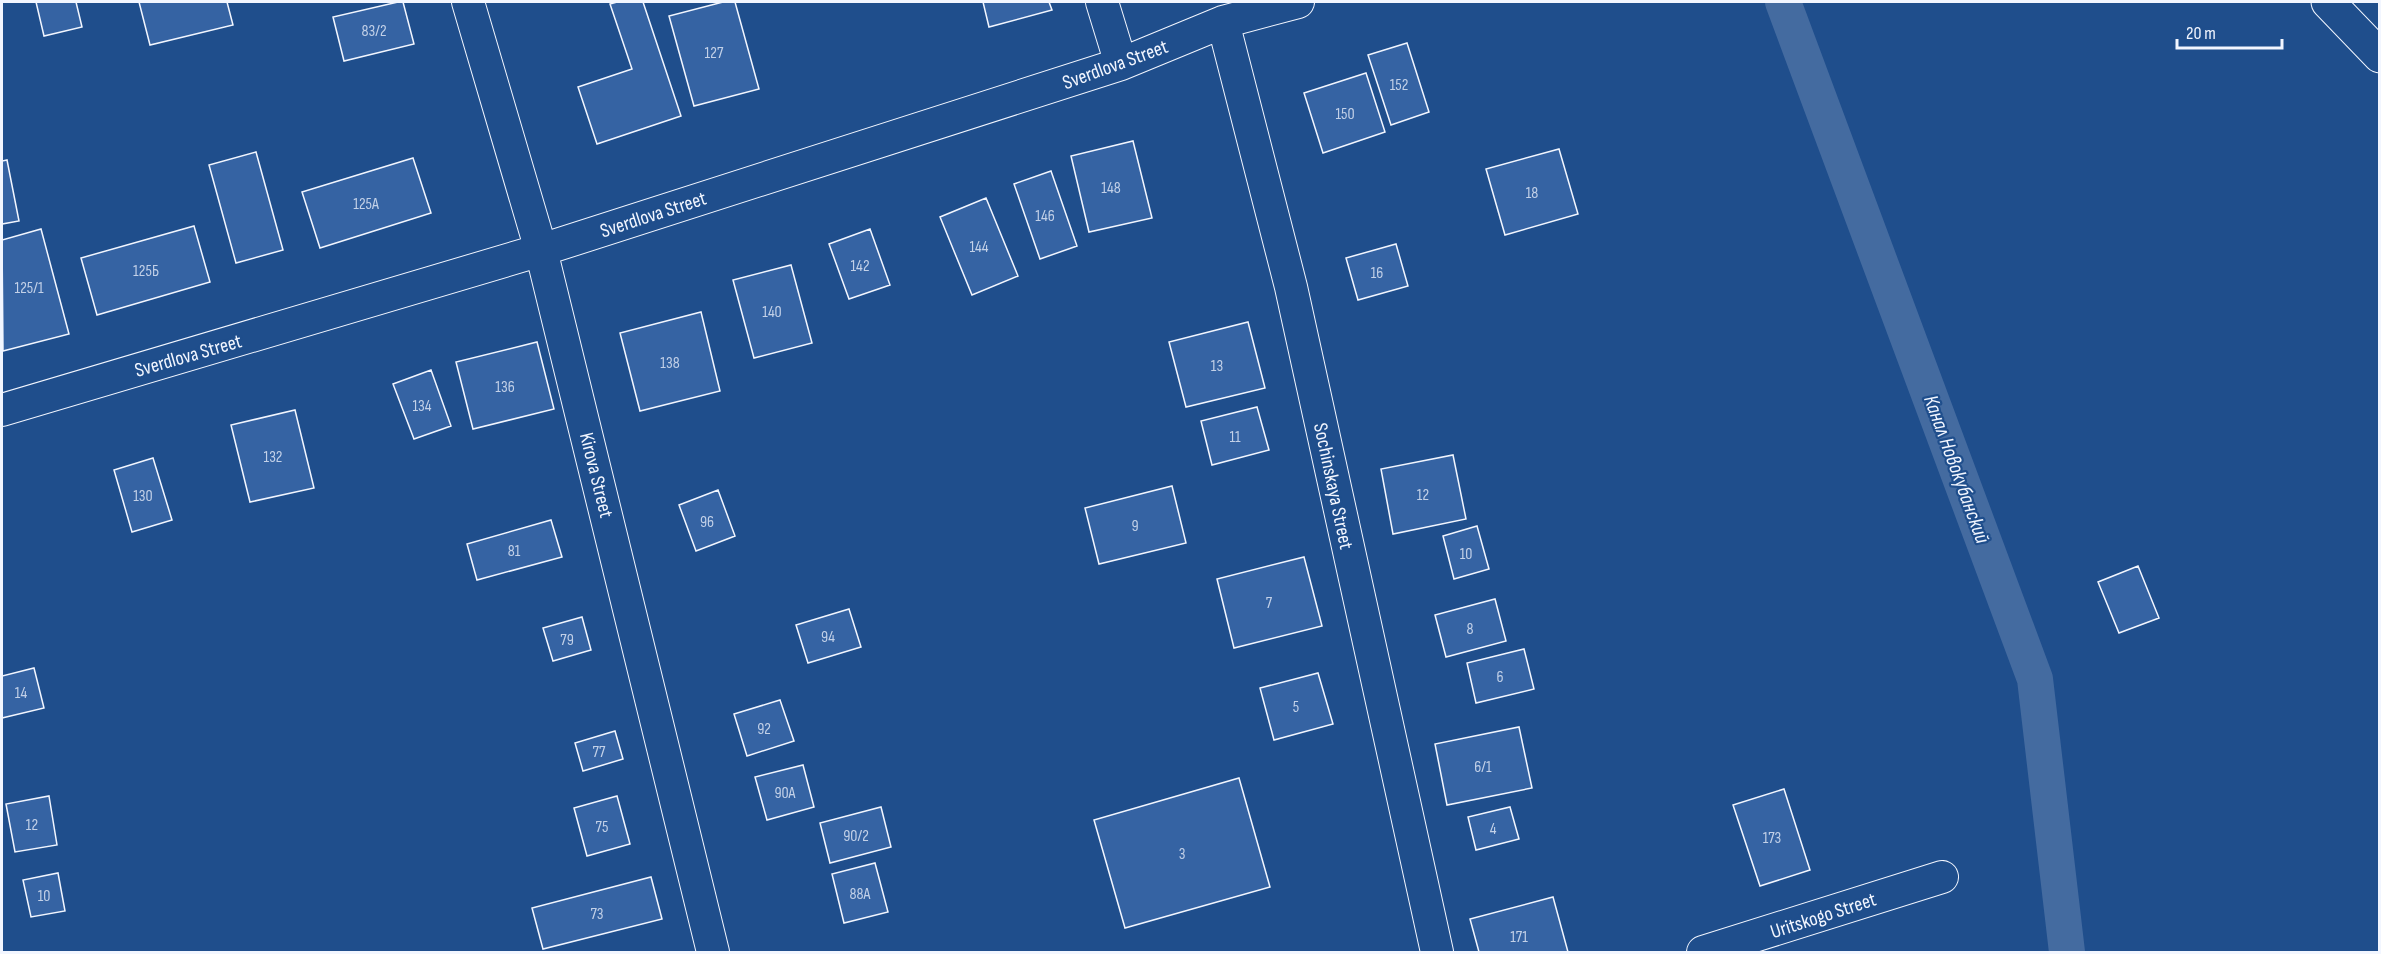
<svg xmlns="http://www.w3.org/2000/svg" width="2381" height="954" font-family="'Sofia Sans Condensed',sans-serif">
<rect width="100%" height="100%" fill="#1f4e8c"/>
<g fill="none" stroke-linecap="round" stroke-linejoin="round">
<path stroke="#446ba0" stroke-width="36" d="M 1783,2 L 2035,679 L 2067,952"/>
</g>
<path fill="#3563a3" stroke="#f2f6ff" stroke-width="1.5" d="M 36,2 L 76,2 L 82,27 L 44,36 Z
M 139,2 L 227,2 L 233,25 L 150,45 Z
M 398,2 L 403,2 L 414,44 L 344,61 L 333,17 Z
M 617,2 L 643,2 L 681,116 L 597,144 L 578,87 L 632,69 L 610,4 Z
M 723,2 L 735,2 L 759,89 L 694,106 L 669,16 Z
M 983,2 L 1049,2 L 1052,10 L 989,27 Z
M 1407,43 L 1429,112 L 1391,125 L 1368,55 Z
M 1366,73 L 1385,132 L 1323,153 L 1304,93 Z
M 1133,141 L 1152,218 L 1089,232 L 1071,156 Z
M 1559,149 L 1578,214 L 1505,235 L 1486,169 Z
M 256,152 L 283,250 L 236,263 L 209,165 Z
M 413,158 L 431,213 L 320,248 L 302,192 Z
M 7,160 L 19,221 L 2,224 L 2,161 Z
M 1051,171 L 1077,246 L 1040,259 L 1014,184 Z
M 986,198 L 1018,276 L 972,295 L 940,217 Z
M 194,226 L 210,282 L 97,315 L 81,258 Z
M 41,229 L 69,334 L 3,351 L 2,240 Z
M 870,229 L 890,285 L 849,299 L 829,244 Z
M 1396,244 L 1408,286 L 1358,300 L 1346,258 Z
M 791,265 L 812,343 L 754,358 L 733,280 Z
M 701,312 L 720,391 L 640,411 L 620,333 Z
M 1248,322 L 1265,388 L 1186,407 L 1169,342 Z
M 537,342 L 554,409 L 473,429 L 456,362 Z
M 431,370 L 451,426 L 414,439 L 393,384 Z
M 1257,407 L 1269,450 L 1212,465 L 1201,421 Z
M 295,410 L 314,488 L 250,502 L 231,425 Z
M 1453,455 L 1466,519 L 1393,534 L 1381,469 Z
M 153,458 L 172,520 L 132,532 L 114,470 Z
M 1172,486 L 1186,543 L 1099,564 L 1085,508 Z
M 718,490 L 735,536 L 696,551 L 679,505 Z
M 551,520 L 562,557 L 477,580 L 467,544 Z
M 1477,526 L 1489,569 L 1454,579 L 1443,536 Z
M 1304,557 L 1322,626 L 1234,648 L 1217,579 Z
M 2138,566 L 2159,618 L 2119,633 L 2098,582 Z
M 1495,599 L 1506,641 L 1446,657 L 1435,615 Z
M 849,609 L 861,647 L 808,663 L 796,625 Z
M 582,617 L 591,650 L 553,661 L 543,628 Z
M 1524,649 L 1534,689 L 1476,703 L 1467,663 Z
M 34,668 L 44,708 L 2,718 L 2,676 Z
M 1318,673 L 1333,724 L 1274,740 L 1260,688 Z
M 780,700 L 794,741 L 747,756 L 734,714 Z
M 1519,727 L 1532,788 L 1447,805 L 1435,744 Z
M 615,731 L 623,759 L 583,771 L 575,743 Z
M 803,765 L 814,807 L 767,820 L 755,777 Z
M 1239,778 L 1270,887 L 1125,928 L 1094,820 Z
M 1784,789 L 1810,870 L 1760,886 L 1733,805 Z
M 49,796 L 57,845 L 15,852 L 6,804 Z
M 617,796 L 630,844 L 587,856 L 574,808 Z
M 881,807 L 891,847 L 830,863 L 820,823 Z
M 1510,807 L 1519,839 L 1476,850 L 1468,817 Z
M 875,863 L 888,912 L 844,923 L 832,874 Z
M 58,873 L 65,911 L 31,917 L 23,880 Z
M 651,877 L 662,919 L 543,949 L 532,908 Z
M 1553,897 L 1568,952 L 1479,952 L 1470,919 Z"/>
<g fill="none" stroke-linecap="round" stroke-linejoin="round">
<g stroke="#f2f6ff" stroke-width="34">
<path id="street" d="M 468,2 L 541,250 L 713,952
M 1102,2 L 1121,64
M 1223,22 L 1291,287 L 1437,952
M 2,410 L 541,250 L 1121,64 L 1223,22 L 1298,2
M 1703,952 L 1942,877"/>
</g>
<g stroke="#f2f6ff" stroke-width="35">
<path id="primary" d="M 2328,2 L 2380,56"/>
</g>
<use href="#street" stroke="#1f4e8c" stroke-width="32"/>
<use href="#primary" stroke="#1f4e8c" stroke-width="33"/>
</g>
<g text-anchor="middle" stroke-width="4.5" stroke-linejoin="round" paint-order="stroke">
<g font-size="16" fill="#c3d1e8">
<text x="374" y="36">83/2</text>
<text x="714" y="58">127</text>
<text x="1399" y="90">152</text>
<text x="1345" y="119">150</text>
<text x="1111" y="193">148</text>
<text x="1532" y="198">18</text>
<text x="366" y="209">125А</text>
<text x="1045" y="221">146</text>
<text x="979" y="252">144</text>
<text x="860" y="271">142</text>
<text x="146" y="276">125Б</text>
<text x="1377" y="278">16</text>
<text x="29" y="293">125/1</text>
<text x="772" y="317">140</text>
<text x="670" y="368">138</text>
<text x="1217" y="371">13</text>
<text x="505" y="392">136</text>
<text x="422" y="411">134</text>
<text x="1235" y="442">11</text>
<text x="273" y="462">132</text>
<text x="1423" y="500">12</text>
<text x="143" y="501">130</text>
<text x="707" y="527">96</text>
<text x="1135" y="531">9</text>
<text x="514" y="556">81</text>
<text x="1466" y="559">10</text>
<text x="1269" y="608">7</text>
<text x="1470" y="634">8</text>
<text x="828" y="642">94</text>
<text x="567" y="645">79</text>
<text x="1500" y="682">6</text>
<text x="21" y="698">14</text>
<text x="1296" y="712">5</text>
<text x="764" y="734">92</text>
<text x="599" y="757">77</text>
<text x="1483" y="772">6/1</text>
<text x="785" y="798">90А</text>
<text x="32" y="830">12</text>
<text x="602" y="832">75</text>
<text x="1493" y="834">4</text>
<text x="856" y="841">90/2</text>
<text x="1772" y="843">173</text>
<text x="1182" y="859">3</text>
<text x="860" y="899">88А</text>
<text x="44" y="901">10</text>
<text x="597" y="919">73</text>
<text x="1519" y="942">171</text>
</g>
<g font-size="20" fill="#f2f6ff" stroke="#1f4e8c">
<text transform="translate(1115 64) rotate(-20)" y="7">Sverdlova Street</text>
<text transform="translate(653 214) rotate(-18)" y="7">Sverdlova Street</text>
<text transform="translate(188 355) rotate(-16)" y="7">Sverdlova Street</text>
<text transform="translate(597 475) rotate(76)" y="7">Kirova Street</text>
<text transform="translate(1334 486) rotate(78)" y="7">Sochinskaya Street</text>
<text transform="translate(1823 915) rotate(-18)" y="7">Uritskogo Street</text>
</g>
<g font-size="21" font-style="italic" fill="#f2f6ff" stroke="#1f4e8c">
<text transform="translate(1957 469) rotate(70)" y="7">Канал Новокубанский</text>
</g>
</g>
<rect width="2381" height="954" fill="none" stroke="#f2f6ff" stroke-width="6"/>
<path d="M2177 39v9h105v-9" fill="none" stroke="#f2f6ff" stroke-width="3"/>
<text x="2186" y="39" font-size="18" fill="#f2f6ff" stroke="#1f4e8c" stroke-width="4.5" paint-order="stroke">20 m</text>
</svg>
